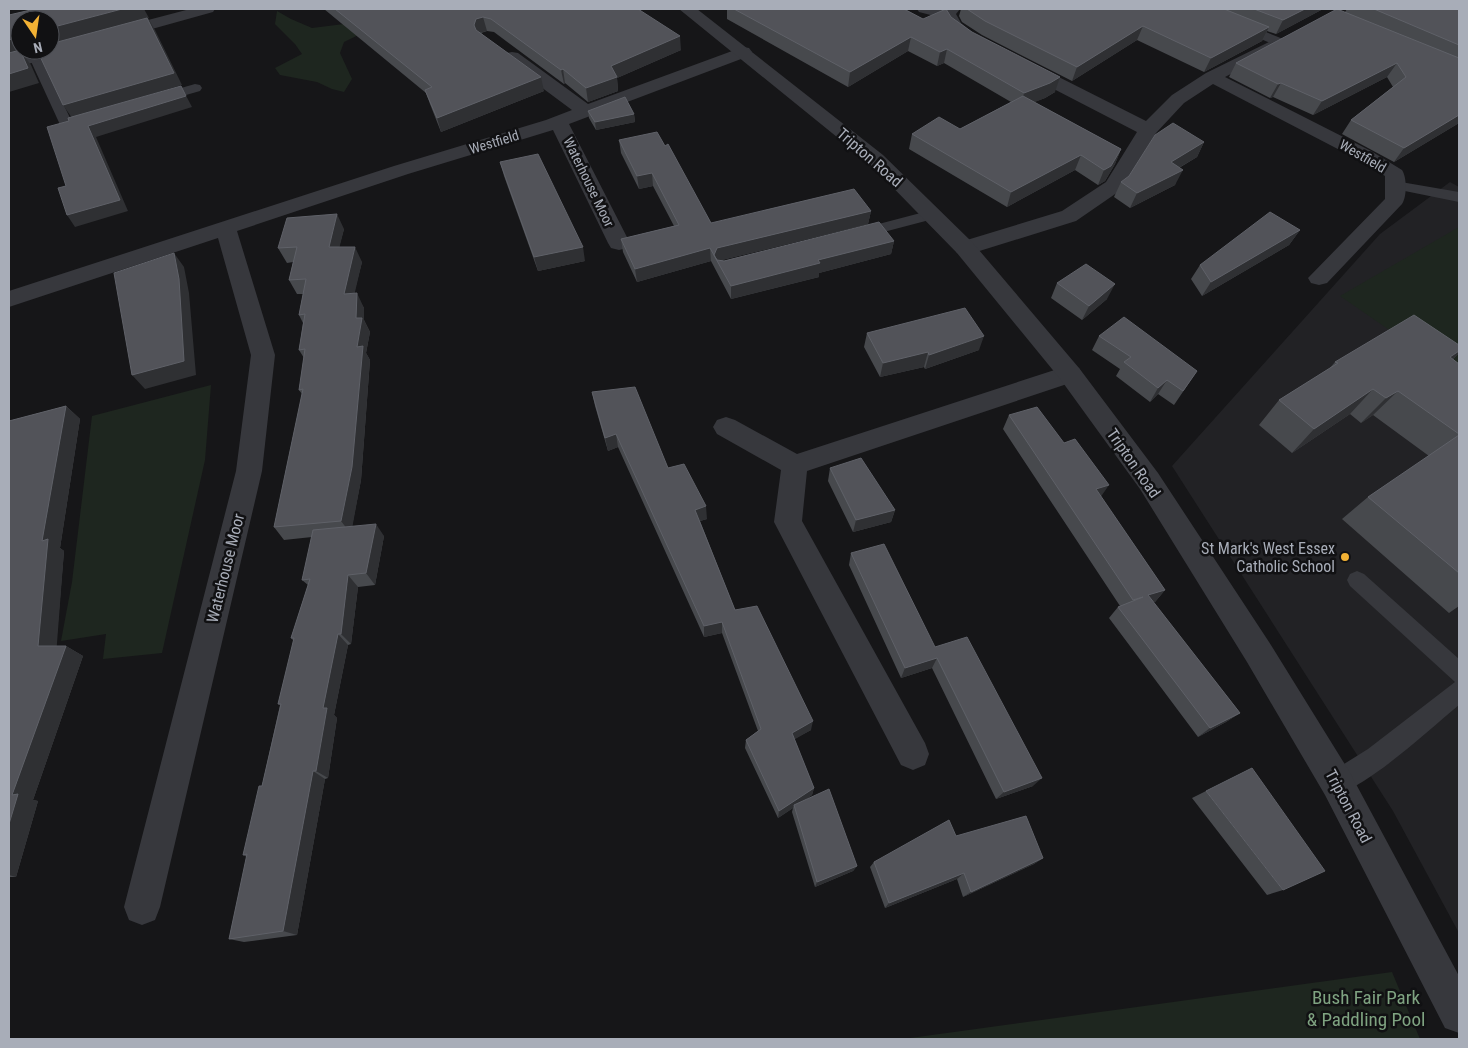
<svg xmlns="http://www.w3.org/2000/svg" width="1468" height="1048" font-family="'Roboto Condensed',sans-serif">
<rect width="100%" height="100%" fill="#161618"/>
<path fill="#222225" d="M 1450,182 L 1459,187 L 1459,933 L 1393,811 L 1172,466 L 1380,234 Z"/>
<path fill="#1e261f" d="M 277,11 L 291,19 L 312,28 L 368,21 L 385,22 L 344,42 L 340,53 L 352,79 L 344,92 L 332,89 L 317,82 L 280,75 L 275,68 L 302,54 L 295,44 L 275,24 Z
M 1459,227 L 1459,378 L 1340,296 Z
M 211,385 L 205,460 L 162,653 L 103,659 L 106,634 L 61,641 L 72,582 L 92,416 Z
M 1392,972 L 1420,1039 L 903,1039 L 1341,979 Z"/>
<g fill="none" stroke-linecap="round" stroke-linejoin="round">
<path fill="#37383d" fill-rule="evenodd" d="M 1193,9 L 1209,9 L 1283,39 L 1285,42 L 1279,46 L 1275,45 L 1195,11 Z
M 35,53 L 41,57 L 71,120 L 90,115 L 95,116 L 97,119 L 95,122 L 67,130 L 62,129 L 29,57 Z
M 195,84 L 200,85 L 202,88 L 200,91 L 158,103 L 151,99 L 153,96 Z
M 1395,181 L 1459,192 L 1459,202 L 1390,188 L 1388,185 L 1390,182 Z
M 932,210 L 937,212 L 940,215 L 937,218 L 857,239 L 852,237 L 849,234 L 852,231 Z
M 1357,571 L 1364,574 L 1459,659 L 1459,705 C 1425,733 1377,779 1337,795 L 1328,792 L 1325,783 L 1328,774 L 1368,749 L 1455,682 L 1350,586 L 1347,580 L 1350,574 Z"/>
<path fill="#37383d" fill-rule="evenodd" d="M 917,9 L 960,9 L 956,14 L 961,23 L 981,40 L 979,44 C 963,48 949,30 942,18 L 919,12 Z
M 1269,42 L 1275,43 L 1278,47 L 1275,51 L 1225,77 L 1371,151 L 1402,170 C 1407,177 1407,197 1402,204 L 1327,283 L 1319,285 L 1311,283 L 1308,278 L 1385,199 L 1385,176 L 1357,159 L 1213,84 L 1184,103 L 1156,133 L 1121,190 L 1076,221 L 973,253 L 965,255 L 957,253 L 954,248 L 957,243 L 1062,211 L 1106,182 L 1137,132 L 1019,71 L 1016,67 L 1019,63 L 1025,62 L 1031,63 L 1146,121 L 1172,95 L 1206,73 Z
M 743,47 L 749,48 L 752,52 L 749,56 L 569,124 L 630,243 L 627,248 L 619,250 L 611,248 L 608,243 L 553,130 L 408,174 L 237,231 L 275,355 L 262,471 L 160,907 L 155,920 L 142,925 L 129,920 L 124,907 L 236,471 L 251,355 L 218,238 L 9,307 L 9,291 L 394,166 L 546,120 L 572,110 L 506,61 L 503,57 L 506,53 L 512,52 L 518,53 L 588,104 Z
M 1070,365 L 1079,368 L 1082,374 L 1079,380 L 807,471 L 802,521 L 925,743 L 929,754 L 925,765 L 913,770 L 901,765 L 774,522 L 781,470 L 717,434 L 713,427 L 717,420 L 726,417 L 735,420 L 797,454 Z"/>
<path fill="#37383d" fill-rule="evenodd" d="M 190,9 L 215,9 L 213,12 L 116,39 L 110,38 L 108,34 L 110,30 Z
M 679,9 L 697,9 L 883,155 L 973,243 L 1079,368 L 1158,473 L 1269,642 L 1349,771 L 1459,976 L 1459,1033 L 1445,1028 L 1325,795 L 1247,662 L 1140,489 L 1061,380 L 957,253 L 869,163 Z
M 75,41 L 81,42 L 83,46 L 81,50 L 9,69 L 9,59 L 41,50 L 50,50 L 50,48 Z"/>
</g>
<path fill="#47494d" d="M 324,9 L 638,9 L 681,50 L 617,78 L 618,91 L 588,102 L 565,83 L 564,84 L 494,32 L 487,31 L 481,33 L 544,91 L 441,132 L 430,104 L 426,93 Z
M 727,9 L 904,9 L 923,19 L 951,17 L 1055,92 L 1045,98 L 1034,102 L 1121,149 L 1115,164 L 1105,181 L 1098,185 L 1075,170 L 1007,207 L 909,149 L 912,134 L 960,129 L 1011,102 L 944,63 L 937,66 L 908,51 L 848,87 L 727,19 Z
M 961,9 L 1323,9 L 1276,34 L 1267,31 L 1262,41 L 1204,72 L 1137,40 L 1072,81 L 982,35 L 962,22 L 959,16 Z
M 1347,9 L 1459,9 L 1459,123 L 1394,162 L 1342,134 L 1351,120 L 1393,87 L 1387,77 L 1313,115 L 1273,97 L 1270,98 L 1229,77 L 1236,63 L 1345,12 Z
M 588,111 L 634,114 L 635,122 L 596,130 L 589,118 Z
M 619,140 L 665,146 L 711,223 L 871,211 L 868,224 L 722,260 L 724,261 L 894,241 L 891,254 L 819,273 L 819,277 L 731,299 L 711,261 L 637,282 L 623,252 L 621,239 L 674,226 L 653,186 L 639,189 L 621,153 Z
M 1204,142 L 1197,157 L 1179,168 L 1175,185 L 1130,208 L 1114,197 L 1121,182 Z
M 500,162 L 585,261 L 538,271 L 504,176 Z
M 344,229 L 339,247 L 362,262 L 354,293 L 364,308 L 364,320 L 370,332 L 366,353 L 370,360 L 361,480 L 352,526 L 384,536 L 375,585 L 358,587 L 351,644 L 348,645 L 334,715 L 337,718 L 328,778 L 325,779 L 297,935 L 244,942 L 229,939 L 247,857 L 243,855 L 262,786 L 280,705 L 278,704 L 294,641 L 291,638 L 308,585 L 302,580 L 312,537 L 284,540 L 274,527 L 302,394 L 299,390 L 304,358 L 299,350 L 303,323 L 299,315 L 303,294 L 297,294 L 289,280 L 293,262 L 287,263 L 278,248 Z
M 1300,230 L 1289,245 L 1202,296 L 1191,279 L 1200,265 Z
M 1057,283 L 1107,299 L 1082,320 L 1051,298 Z
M 867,333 L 979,350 L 925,369 L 924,367 L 880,377 L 864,347 Z
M 1099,336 L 1197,371 L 1174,405 L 1158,394 L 1150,402 L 1116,376 L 1120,369 L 1092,350 Z
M 1459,345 L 1459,353 L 1453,359 L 1459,364 L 1459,606 L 1449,613 L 1342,519 L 1368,497 L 1429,456 L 1373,415 L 1361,423 L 1350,414 L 1292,453 L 1259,425 L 1279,400 L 1329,369 L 1335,362 Z
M 592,392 L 668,468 L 707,519 L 700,521 L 735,610 L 811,730 L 794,739 L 814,788 L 812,795 L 805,800 L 857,866 L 853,871 L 815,887 L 792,812 L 793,808 L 778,818 L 745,748 L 746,740 L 758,731 L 722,633 L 704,637 L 618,447 L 608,451 L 595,406 Z
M 66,406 L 80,419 L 60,548 L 64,551 L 56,646 L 66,646 L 83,656 L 33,800 L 38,801 L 16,877 L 10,877 L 9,881 L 9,421 Z
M 1009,415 L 1101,497 L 1165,590 L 1155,602 L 1153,602 L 1240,713 L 1226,722 L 1198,737 L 1109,618 L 1118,607 L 1120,606 L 1003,429 Z
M 830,468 L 895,510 L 891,522 L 853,532 L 828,481 Z
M 851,553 L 935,647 L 1033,786 L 996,799 L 932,668 L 901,678 L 849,565 Z
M 1206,791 L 1283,890 L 1267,895 L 1192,798 Z
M 956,836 L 1043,858 L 1034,864 L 963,897 L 957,879 L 885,908 L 870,867 L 874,862 Z"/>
<path fill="#2f3033" d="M 122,9 L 144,9 L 149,18 L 148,18 L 155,30 L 182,85 L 72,118 L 63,105 L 50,45 L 50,28 Z
M 1305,9 L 1323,9 L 1276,34 L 1283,20 Z
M 483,17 L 487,31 L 479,33 L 477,39 L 474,25 L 476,19 Z
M 1143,26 L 1137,40 L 1072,81 L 1077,67 Z
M 1269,27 L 1262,41 L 1204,72 L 1211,58 Z
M 20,36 L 20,50 L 33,50 L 22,53 L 31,65 L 39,83 L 9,92 L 9,40 Z
M 680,36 L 681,50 L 617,78 L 618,91 L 588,102 L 586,88 L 611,66 Z
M 911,37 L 908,51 L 848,87 L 850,72 Z
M 947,49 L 944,63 L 937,66 L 940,52 Z
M 1397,63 L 1387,77 L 1313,115 L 1322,101 Z
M 563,69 L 565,83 L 564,84 L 561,70 Z
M 541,77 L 544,91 L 441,132 L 437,118 Z
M 1060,77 L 1055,92 L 1045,98 L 1020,108 L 1024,93 Z
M 1281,83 L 1273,97 L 1270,98 L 1278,84 Z
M 181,86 L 192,107 L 96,137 L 128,211 L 75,227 L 67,215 L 88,126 Z
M 634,114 L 635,122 L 596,130 L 595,122 Z
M 1459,115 L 1459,123 L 1394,162 L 1404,148 Z
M 1204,142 L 1197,157 L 1163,177 L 1171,162 Z
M 1121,149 L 1115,164 L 1105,181 L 1098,185 L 1104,170 Z
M 1081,155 L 1075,170 L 1007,207 L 1011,192 Z
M 1183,170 L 1175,185 L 1130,208 L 1137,193 Z
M 652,173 L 653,186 L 639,189 L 637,176 Z
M 871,211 L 868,224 L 718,261 L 714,255 L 717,248 Z
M 337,214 L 344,229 L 336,261 L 329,247 Z
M 1300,230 L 1289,245 L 1202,296 L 1211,282 Z
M 894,241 L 891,254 L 819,273 L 819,277 L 731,299 L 731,286 L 818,260 Z
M 355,247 L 362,262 L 351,309 L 344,294 Z
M 583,247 L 585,261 L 538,271 L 534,257 Z
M 710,248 L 711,261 L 637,282 L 635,269 Z
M 174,253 L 184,267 L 189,293 L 196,375 L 145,389 L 132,375 Z
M 1115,284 L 1107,299 L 1082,320 L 1089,306 Z
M 357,293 L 364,308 L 364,320 L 370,332 L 366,353 L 370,360 L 361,480 L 351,534 L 341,521 L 356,318 Z
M 984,336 L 979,350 L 925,369 L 929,355 Z
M 1459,351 L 1459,353 L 1438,373 L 1450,357 Z
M 928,352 L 924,367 L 880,377 L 883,363 Z
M 1167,380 L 1158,394 L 1150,402 L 1158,388 Z
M 1373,389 L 1350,414 L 1292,453 L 1314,429 Z
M 1398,391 L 1373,415 L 1361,423 L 1386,398 Z
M 66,406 L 80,419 L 60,548 L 64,551 L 56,656 L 38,646 L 42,541 Z
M 616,434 L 618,447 L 608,451 L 605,438 Z
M 1109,485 L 1100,498 L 1096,489 Z
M 706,506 L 707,519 L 696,522 L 695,510 Z
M 895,510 L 891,522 L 853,532 L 856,520 Z
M 376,524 L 384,536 L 375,585 L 366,573 Z
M 348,575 L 358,587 L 351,644 L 341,634 Z
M 1165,590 L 1155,602 L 1138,607 L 1148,595 Z
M 722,622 L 722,633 L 704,637 L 704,626 Z
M 338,634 L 348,645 L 334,715 L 337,718 L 328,778 L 316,771 L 323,708 Z
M 66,646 L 83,656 L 33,800 L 38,801 L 16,877 L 9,875 L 9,824 L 12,795 Z
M 937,658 L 932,668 L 901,678 L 905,668 Z
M 1240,713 L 1226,722 L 1198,737 L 1210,728 Z
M 813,721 L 811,730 L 790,742 L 792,733 Z
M 313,771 L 325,779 L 297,935 L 283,931 Z
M 1042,778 L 1033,786 L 996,799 L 1004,792 Z
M 814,788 L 812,795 L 795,807 L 794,805 L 793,808 L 778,818 L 779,811 Z
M 1043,858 L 1034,864 L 963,897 L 971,892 Z
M 857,866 L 853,871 L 815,887 L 817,882 Z
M 964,873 L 957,879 L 885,908 L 889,903 Z"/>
<path fill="#525359" stroke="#5f6168" d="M 35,9 L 122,9 L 50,28 L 50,20 L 20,20 L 20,36 L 9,40 L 9,15 Z
M 335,9 L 638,9 L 680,36 L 611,66 L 617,77 L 586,88 L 563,69 L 561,70 L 491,19 L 483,17 L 476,19 L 474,25 L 476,30 L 541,77 L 437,118 L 425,90 L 432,87 Z
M 734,9 L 904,9 L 923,19 L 946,9 L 951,17 L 972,32 L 1060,77 L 1050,83 L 1024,93 L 947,49 L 940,52 L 911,37 L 850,72 Z
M 967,9 L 1224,9 L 1269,27 L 1211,58 L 1143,26 L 1077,67 L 985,21 Z
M 1254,9 L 1305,9 L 1283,20 Z
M 1337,9 L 1459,58 L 1459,115 L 1404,148 L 1351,120 L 1406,77 L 1397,63 L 1322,101 L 1281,83 L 1278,84 L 1236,63 Z
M 1374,9 L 1459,9 L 1459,45 Z
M 147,18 L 174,73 L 63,105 L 37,50 L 50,50 L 50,44 Z
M 20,50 L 28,68 L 9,74 L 9,53 Z
M 181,86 L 186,96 L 88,126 L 120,200 L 67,215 L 58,188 L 66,186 L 47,127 L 69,121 L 68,118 Z
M 1023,96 L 1121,149 L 1111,166 L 1104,170 L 1081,155 L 1011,192 L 912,134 L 939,117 L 960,129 Z
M 625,97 L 634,114 L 595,122 L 588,111 Z
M 1173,123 L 1204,142 L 1171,162 L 1183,170 L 1137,193 L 1121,182 L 1129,176 L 1155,135 Z
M 657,132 L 665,146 L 668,144 L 711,223 L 854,189 L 871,211 L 717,248 L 714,255 L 717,260 L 724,261 L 879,222 L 894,241 L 818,260 L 820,263 L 731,286 L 710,248 L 635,269 L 621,239 L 679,225 L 652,173 L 637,176 L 619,140 Z
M 538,154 L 583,247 L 534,257 L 500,162 Z
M 1270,212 L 1300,230 L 1211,282 L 1200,265 Z
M 337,214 L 329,247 L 355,247 L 344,294 L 357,293 L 356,318 L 362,318 L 357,347 L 363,346 L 352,467 L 341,521 L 274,527 L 303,389 L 299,390 L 305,349 L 299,350 L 305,314 L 299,315 L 306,279 L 289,280 L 297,247 L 278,248 L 287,218 Z
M 174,253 L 179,279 L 184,361 L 132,375 L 114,273 Z
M 1086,264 L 1115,284 L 1089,306 L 1057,283 Z
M 965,308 L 984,336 L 929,355 L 928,352 L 883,363 L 867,333 Z
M 1414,315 L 1459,345 L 1459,351 L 1450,357 L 1459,364 L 1459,434 L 1398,391 L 1386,398 L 1373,389 L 1314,429 L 1279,400 L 1338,363 L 1335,362 Z
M 1124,317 L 1197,371 L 1183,391 L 1167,380 L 1158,388 L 1124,362 L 1131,357 L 1099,336 Z
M 635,387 L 668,468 L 684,464 L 706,506 L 695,510 L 735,610 L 757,606 L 813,721 L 792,733 L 814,788 L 779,811 L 746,740 L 761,729 L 722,622 L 704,626 L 616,434 L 605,438 L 592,392 Z
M 66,406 L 42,541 L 48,539 L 38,646 L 66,646 L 12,795 L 18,794 L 9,824 L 9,421 Z
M 1037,407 L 1064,443 L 1075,439 L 1109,485 L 1096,489 L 1165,590 L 1148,595 L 1240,713 L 1210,728 L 1118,607 L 1143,597 L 1133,600 L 1009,415 Z
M 1459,435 L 1459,573 L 1368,497 Z
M 861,458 L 895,510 L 856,520 L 830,468 Z
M 376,524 L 366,573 L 348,575 L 341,634 L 338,634 L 323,708 L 327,708 L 316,771 L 313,771 L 283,931 L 229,939 L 247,854 L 243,855 L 259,786 L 262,786 L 281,704 L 278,704 L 294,638 L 291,638 L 310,579 L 302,580 L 313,530 Z
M 884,544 L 935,647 L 967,637 L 1042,778 L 1004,792 L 937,658 L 905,668 L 851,553 Z
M 1252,768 L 1325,871 L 1283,890 L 1206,791 Z
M 829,789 L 857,866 L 817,882 L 794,805 Z
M 1026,816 L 1043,858 L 971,892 L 964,873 L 889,903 L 874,862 L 949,820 L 956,836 Z"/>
<circle fill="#f2b134" stroke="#111113" stroke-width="2" cx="1345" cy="557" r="5"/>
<g text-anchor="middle" stroke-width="5" stroke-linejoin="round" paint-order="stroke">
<g font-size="14" fill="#a8adb8" stroke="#111113">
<text transform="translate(494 142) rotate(-17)" y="5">Westfield</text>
<text transform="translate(1363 156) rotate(30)" y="5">Westfield</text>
<text transform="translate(589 182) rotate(64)" y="5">Waterhouse Moor</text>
</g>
<g font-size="16" fill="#a8adb8" stroke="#111113">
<text transform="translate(870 157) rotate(41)" y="6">Tripton Road</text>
<text transform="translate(1134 463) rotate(55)" y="6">Tripton Road</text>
<text transform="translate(225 568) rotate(-76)" y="6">Waterhouse Moor</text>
<text transform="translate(1349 806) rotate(62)" y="6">Tripton Road</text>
</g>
<g font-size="16" fill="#a8adb8" stroke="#111113" text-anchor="end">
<text x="1335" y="554">St Mark's West Essex<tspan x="1335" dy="18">Catholic School</tspan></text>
</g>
<g font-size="19" fill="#7fa381" stroke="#111113">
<text x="1366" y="1004">Bush Fair Park<tspan x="1366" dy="22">&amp; Paddling Pool</tspan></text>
</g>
</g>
<rect width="1468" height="1048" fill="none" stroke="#a8adb8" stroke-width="20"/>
<g transform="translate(35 35) rotate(167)"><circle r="24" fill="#111113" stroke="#4d4f55"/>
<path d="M0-4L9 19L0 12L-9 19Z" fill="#f2b134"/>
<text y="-8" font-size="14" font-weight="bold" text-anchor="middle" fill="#a8adb8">N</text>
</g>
</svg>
